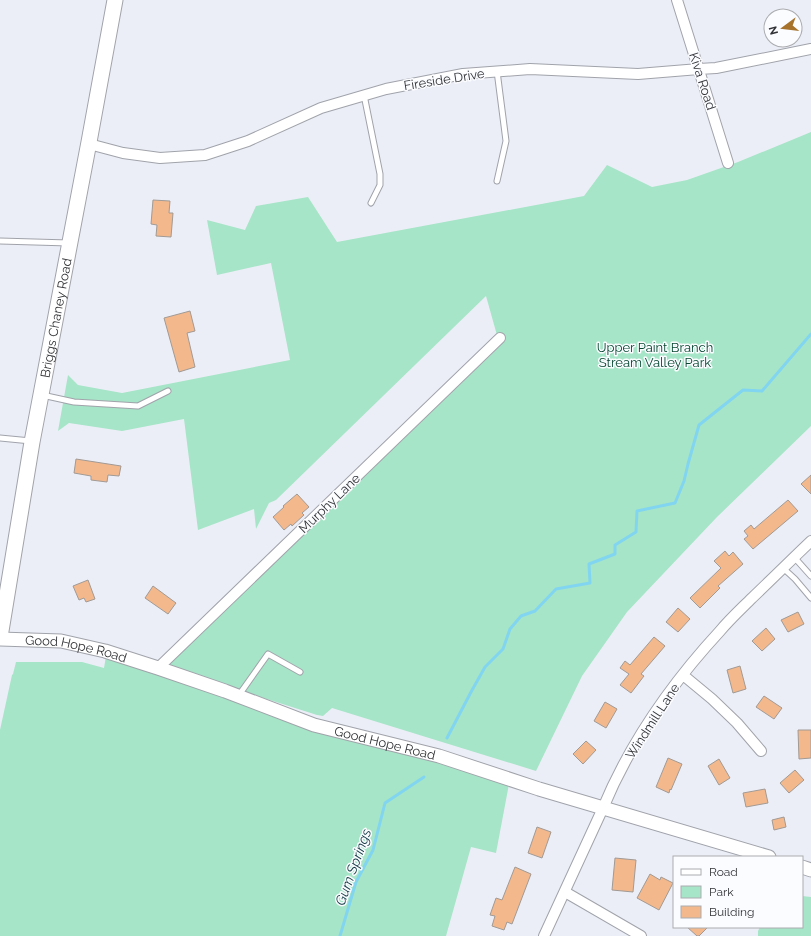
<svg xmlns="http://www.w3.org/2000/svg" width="811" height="936" font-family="Raleway,sans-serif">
<rect width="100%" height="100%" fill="#eceef7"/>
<path fill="#a6e5c7" d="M 811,132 L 811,426 L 717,517 L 627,612 L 582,676 L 536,771 L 332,708 L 323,716 L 317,715 L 166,667 L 500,346 L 486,296 L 276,500 L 269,503 L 256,529 L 254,509 L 198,530 L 184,419 L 122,431 L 69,423 L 58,431 L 68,375 L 78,385 L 122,393 L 290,360 L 271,263 L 217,275 L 207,220 L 245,230 L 256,206 L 308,197 L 337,242 L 584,196 L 607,165 L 652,187 L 687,180 L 738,162 Z
M 106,656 L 509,784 L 496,853 L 471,847 L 446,936 L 0,936 L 0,730 L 12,675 L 13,674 L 16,662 L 82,662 L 104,668 Z
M 802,896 L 811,897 L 811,936 L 758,936 L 758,931 L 760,927 L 802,927 Z"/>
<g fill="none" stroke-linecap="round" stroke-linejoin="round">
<path stroke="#82d5f0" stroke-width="3" d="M 447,738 L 471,692 L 485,667 L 503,649 L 510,629 L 521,616 L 535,611 L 556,589 L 590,583 L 589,564 L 615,554 L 615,545 L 636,532 L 637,511 L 675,503 L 684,481 L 688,464 L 699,425 L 743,390 L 762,391 L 811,334
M 340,936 L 356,882 L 373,850 L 385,803 L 424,777"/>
</g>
<path fill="#f3b88c" stroke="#a19a95" d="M 153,200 L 170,201 L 169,213 L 173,213 L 171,237 L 156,236 L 157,225 L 151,224 Z
M 190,311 L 195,331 L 187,333 L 195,367 L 179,372 L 164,318 Z
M 76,459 L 121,466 L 119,476 L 108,475 L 107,482 L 91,480 L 91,476 L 74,473 Z
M 811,475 L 811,494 L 801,484 Z
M 297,494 L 309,507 L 302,513 L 304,515 L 292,526 L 291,524 L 284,530 L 273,517 L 284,507 L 283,506 Z
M 788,500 L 798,511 L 753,549 L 744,539 L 748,536 L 744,531 L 751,525 L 754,529 Z
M 725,551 L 729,556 L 733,552 L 743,564 L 718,586 L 720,588 L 700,608 L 690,598 L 721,568 L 714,561 Z
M 88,580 L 95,599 L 86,602 L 84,598 L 79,600 L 73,586 Z
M 153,586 L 176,603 L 168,614 L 145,598 Z
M 678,608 L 690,619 L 678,632 L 666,622 Z
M 798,612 L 804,624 L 788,632 L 781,620 Z
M 766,628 L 775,639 L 762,651 L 752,641 Z
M 654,637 L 665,646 L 641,674 L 644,676 L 631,693 L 620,685 L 629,674 L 620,668 L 625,661 L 630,665 Z
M 740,666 L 746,689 L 733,693 L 727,670 Z
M 764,696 L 782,708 L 774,719 L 756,707 Z
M 605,702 L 617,709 L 606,728 L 594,721 Z
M 798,730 L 811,730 L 811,758 L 799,759 Z
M 586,741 L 596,750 L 583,764 L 573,754 Z
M 668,758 L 682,764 L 671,790 L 670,789 L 669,793 L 656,787 Z
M 719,759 L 730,778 L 719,785 L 708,766 Z
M 795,770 L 804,780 L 789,793 L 780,783 Z
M 765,789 L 768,803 L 746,807 L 743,793 Z
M 784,817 L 786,827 L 774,830 L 772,820 Z
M 537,827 L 551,832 L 542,858 L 528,853 Z
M 615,858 L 636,860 L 633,892 L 612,890 Z
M 515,867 L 531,874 L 512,924 L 507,922 L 504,930 L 492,926 L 495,916 L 490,915 L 496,898 L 502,900 Z
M 650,874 L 660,880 L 661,877 L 673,883 L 659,910 L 637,898 Z
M 687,927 L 708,927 L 699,936 L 697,936 Z"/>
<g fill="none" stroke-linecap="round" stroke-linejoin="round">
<g stroke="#a1a3ab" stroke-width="7">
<path id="service" d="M 364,95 L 380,174 L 380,185 L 371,203
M 497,181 L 506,141 L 497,71
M 0,241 L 69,243
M 42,395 L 74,402 L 138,406 L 168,391
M 0,438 L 31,441
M 794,557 L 811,576
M 783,568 L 795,579 L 811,598
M 239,695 L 268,654 L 300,672"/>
</g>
<g stroke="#a1a3ab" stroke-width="12">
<path id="minor" d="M 677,0 L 728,163
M 89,144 L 123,153 L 160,158 L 205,155 L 248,141 L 321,108 L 386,89 L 463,74 L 530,69 L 638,74 L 699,69 L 716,68 L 811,49
M 158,668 L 500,338
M 683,675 L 712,699 L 737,723 L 761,751
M 565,892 L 641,936
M 544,936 L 603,808 C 630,743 672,683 720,631 C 730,619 741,609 752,598 C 772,579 791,560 811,541"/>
</g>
<g stroke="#a1a3ab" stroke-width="15">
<g id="tertiary">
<path id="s1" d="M 0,639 L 61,641 L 105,651 L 158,668 L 225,691 L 314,725 L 439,756 L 539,789 L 769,857"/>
<path d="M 802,867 L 811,870"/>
</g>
</g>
<g stroke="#a1a3ab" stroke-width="17">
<g id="secondary">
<path id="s2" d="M 0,637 L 32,442 L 89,142 L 115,0"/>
</g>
</g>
<use href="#service" stroke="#fff" stroke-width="5"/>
<use href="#minor" stroke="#fff" stroke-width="10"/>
<use href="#tertiary" stroke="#fff" stroke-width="13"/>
<use href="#secondary" stroke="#fff" stroke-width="15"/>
</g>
<g text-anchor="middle" stroke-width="3" stroke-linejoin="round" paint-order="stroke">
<g font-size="13" fill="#323336" stroke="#fbfcff">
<text transform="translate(444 79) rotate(-9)" y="5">Fireside Drive</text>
<text transform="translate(703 81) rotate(72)" y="5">Kiva Road</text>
<text dy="5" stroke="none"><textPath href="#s2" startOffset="324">Briggs Chaney Road</textPath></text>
<text transform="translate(329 503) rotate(-44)" y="5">Murphy Lane</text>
<text dy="5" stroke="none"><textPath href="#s1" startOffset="77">Good Hope Road</textPath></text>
<text transform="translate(652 721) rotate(-57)" y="5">Windmill Lane</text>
<text dy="5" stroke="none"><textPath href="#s1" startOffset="401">Good Hope Road</textPath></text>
</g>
<g font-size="13" fill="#064630" stroke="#fbfcff">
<text x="655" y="352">Upper Paint Branch<tspan x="655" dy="15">Stream Valley Park</tspan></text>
</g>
<g font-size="14" font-style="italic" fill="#143b46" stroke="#fbfcff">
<text transform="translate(353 867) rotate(-70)" y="5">Gum Springs</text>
</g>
</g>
<rect x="673" y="856" width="130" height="72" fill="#fbfcff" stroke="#abacaf"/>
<rect x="681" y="869" width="20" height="6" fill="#ffffff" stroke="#abacaf"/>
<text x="709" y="876" font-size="12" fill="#323336">Road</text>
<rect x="681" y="886" width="20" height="12" fill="#a6e5c7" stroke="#abacaf"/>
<text x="709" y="896" font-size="12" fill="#323336">Park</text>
<rect x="681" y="906" width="20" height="12" fill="#f3b88c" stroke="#abacaf"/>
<text x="709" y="916" font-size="12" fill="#323336">Building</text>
<g transform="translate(783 28) rotate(255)"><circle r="19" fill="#fbfcff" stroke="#abacaf"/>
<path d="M0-3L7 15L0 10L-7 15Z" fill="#a7732c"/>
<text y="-6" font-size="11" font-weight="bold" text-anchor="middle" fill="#323336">N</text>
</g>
</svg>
